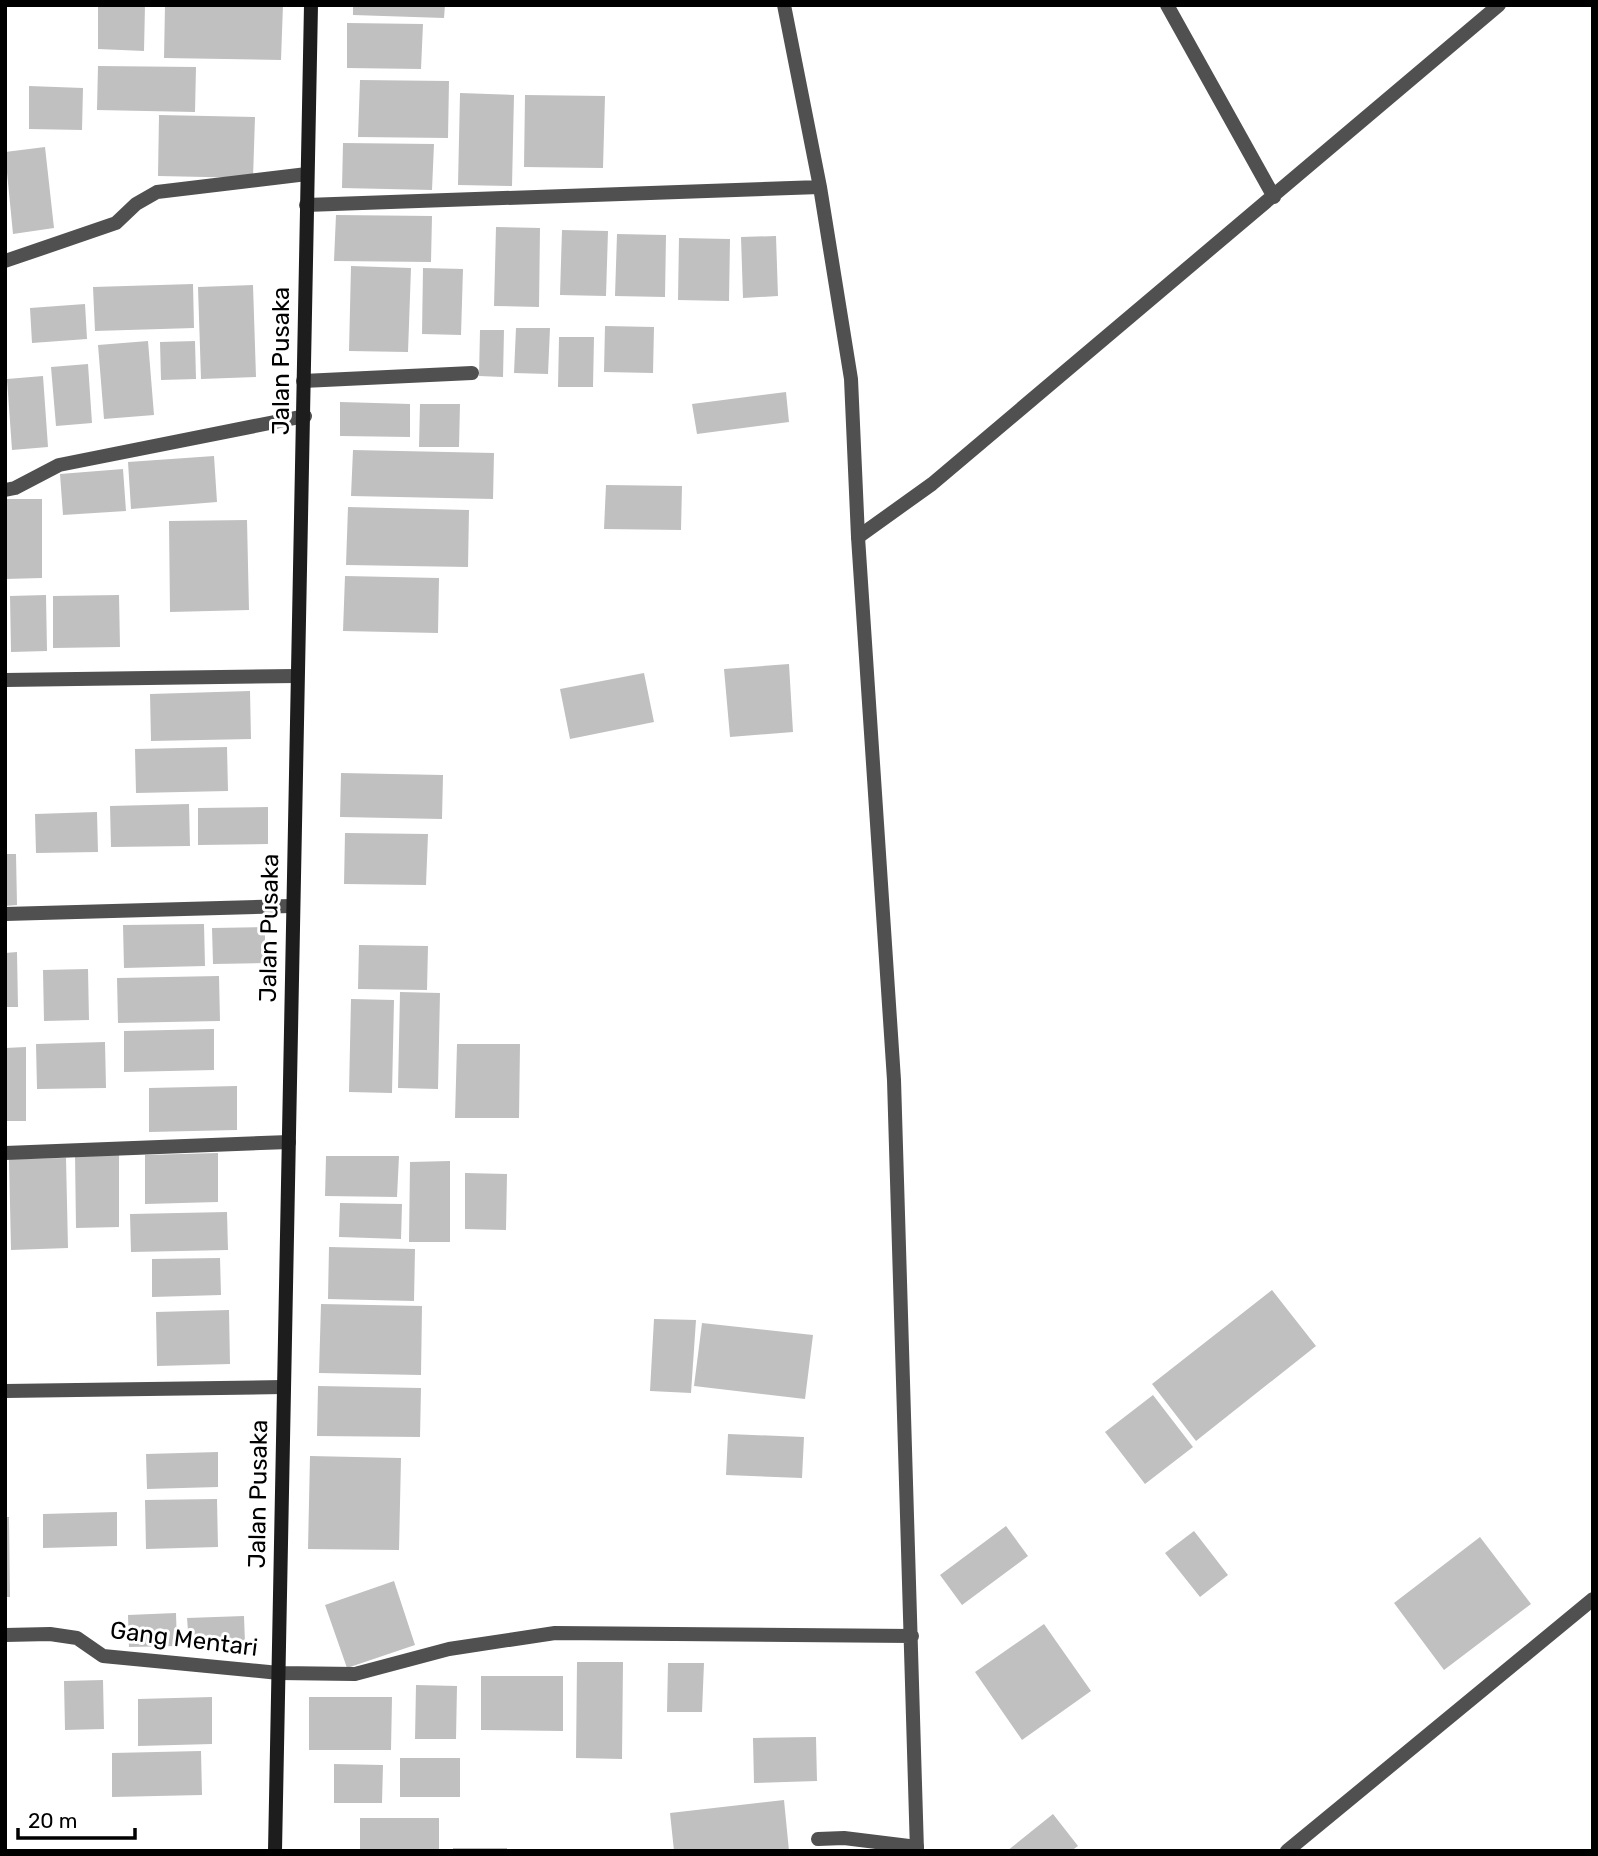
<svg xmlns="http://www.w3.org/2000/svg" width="1598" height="1856" font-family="Rubik,sans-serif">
<rect width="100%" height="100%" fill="#fff"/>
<path fill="#c0c0c0" d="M 98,5 L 145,5 L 144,51 L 98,49 Z
M 165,5 L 283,5 L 281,60 L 164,58 Z
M 353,5 L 445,5 L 444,18 L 353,15 Z
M 347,23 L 423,24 L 421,69 L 347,68 Z
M 98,66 L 196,67 L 195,112 L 97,110 Z
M 360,80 L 449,81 L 448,138 L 358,137 Z
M 29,86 L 83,88 L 82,130 L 29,129 Z
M 460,93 L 514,95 L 512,186 L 458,185 Z
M 525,95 L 605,96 L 603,168 L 524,167 Z
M 159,115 L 255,117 L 253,178 L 158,176 Z
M 343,143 L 434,144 L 432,190 L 342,188 Z
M 45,147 L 54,228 L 13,234 L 5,152 Z
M 336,215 L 432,216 L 431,262 L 334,261 Z
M 496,227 L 540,228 L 539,307 L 494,306 Z
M 562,230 L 608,231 L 606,296 L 560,295 Z
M 617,234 L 666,235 L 665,297 L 615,296 Z
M 776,236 L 778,296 L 743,298 L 741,237 Z
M 679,238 L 730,239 L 729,301 L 678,300 Z
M 351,266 L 411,268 L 408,352 L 349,351 Z
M 423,268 L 463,269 L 461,335 L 422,334 Z
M 193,284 L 194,328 L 95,331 L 93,287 Z
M 253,285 L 256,377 L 201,379 L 198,287 Z
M 85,304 L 87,339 L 32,343 L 30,308 Z
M 605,326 L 654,327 L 653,373 L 604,372 Z
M 516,328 L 550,328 L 548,374 L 514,373 Z
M 480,330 L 504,330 L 503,377 L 479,376 Z
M 559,337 L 594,337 L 593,387 L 558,387 Z
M 148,341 L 154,415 L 104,419 L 98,345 Z
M 195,341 L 196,379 L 161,380 L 160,342 Z
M 88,364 L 92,423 L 56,426 L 51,367 Z
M 43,376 L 48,447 L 12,450 L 7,379 Z
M 786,392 L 789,422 L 697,434 L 692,404 Z
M 340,402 L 410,404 L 410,437 L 340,436 Z
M 420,404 L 460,404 L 459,447 L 419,447 Z
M 353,450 L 494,453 L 493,499 L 351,496 Z
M 214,456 L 217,502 L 131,509 L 128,462 Z
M 123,469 L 126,511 L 63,515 L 60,474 Z
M 606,485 L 682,486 L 681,530 L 604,529 Z
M 5,499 L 42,499 L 42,578 L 5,579 Z
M 348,507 L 469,510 L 468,567 L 346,565 Z
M 247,520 L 249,610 L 170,612 L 169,521 Z
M 345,576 L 439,578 L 438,633 L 343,631 Z
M 46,595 L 47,651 L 11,652 L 10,596 Z
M 119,595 L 120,647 L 53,648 L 53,596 Z
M 789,664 L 793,732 L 730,737 L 724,669 Z
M 644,673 L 654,722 L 570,739 L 560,689 Z
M 250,691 L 251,739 L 151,741 L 150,694 Z
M 227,747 L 228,791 L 136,793 L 135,749 Z
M 341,773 L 443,775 L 442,819 L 340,817 Z
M 189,804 L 190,846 L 111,847 L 110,806 Z
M 268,807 L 268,844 L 198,845 L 198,808 Z
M 97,812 L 98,852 L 36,853 L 35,814 Z
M 345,833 L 428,834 L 426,885 L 344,884 Z
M 5,854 L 16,854 L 17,905 L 5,906 Z
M 204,924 L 205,966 L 124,968 L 123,925 Z
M 265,927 L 265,963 L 213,964 L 212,928 Z
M 359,945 L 428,946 L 427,990 L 358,989 Z
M 17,952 L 18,1007 L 5,1007 L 5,953 Z
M 88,969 L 89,1020 L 44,1021 L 43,970 Z
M 219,976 L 220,1021 L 118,1023 L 117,978 Z
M 400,992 L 440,993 L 438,1089 L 398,1088 Z
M 351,999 L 394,1000 L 392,1093 L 349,1092 Z
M 214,1029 L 214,1070 L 124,1072 L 124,1031 Z
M 105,1042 L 106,1088 L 37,1089 L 36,1044 Z
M 457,1044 L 520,1044 L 519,1118 L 455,1118 Z
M 26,1047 L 26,1121 L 5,1121 L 5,1048 Z
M 237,1086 L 237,1130 L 149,1132 L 149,1088 Z
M 119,1152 L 119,1227 L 76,1228 L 75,1154 Z
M 218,1153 L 218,1202 L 145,1204 L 145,1155 Z
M 326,1156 L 399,1156 L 397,1197 L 325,1196 Z
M 66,1158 L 68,1248 L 11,1250 L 9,1159 Z
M 450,1161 L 450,1242 L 409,1242 L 410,1162 Z
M 465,1173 L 507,1174 L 506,1230 L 465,1229 Z
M 340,1203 L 402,1204 L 401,1239 L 339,1237 Z
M 227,1212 L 228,1250 L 131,1252 L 130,1214 Z
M 329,1247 L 415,1249 L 414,1301 L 328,1299 Z
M 220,1258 L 221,1295 L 152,1297 L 152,1259 Z
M 1272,1290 L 1316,1346 L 1196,1441 L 1152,1384 Z
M 321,1304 L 422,1306 L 421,1375 L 319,1373 Z
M 229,1310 L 230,1364 L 157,1366 L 156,1312 Z
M 654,1319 L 696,1320 L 691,1393 L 650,1391 Z
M 702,1323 L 813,1335 L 805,1399 L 694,1386 Z
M 318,1386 L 421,1388 L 420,1437 L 317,1436 Z
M 1153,1395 L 1193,1447 L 1145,1484 L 1105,1432 Z
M 728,1434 L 804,1437 L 802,1478 L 726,1475 Z
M 218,1452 L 218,1487 L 147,1489 L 146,1454 Z
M 310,1456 L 401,1458 L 399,1550 L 308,1549 Z
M 217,1499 L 218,1547 L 146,1549 L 145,1500 Z
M 117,1512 L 117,1546 L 43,1548 L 43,1514 Z
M 5,1517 L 9,1517 L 10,1597 L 5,1597 Z
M 1006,1526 L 1028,1556 L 962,1605 L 940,1575 Z
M 1194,1531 L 1228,1575 L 1200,1597 L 1165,1553 Z
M 1480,1537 L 1531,1604 L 1444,1670 L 1394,1603 Z
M 394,1581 L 415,1645 L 347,1668 L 325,1605 Z
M 176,1613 L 177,1646 L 129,1647 L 128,1615 Z
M 244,1616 L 245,1643 L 189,1644 L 187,1618 Z
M 1044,1624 L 1091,1691 L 1022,1740 L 975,1672 Z
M 577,1662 L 623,1662 L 622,1759 L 576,1758 Z
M 668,1663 L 704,1663 L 702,1712 L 667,1712 Z
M 481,1676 L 563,1676 L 563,1731 L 481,1730 Z
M 103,1680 L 104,1729 L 65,1730 L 64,1681 Z
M 416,1685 L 457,1686 L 456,1739 L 415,1739 Z
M 212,1697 L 212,1744 L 138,1746 L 138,1699 Z
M 309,1697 L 392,1697 L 391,1750 L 309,1750 Z
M 816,1737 L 817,1781 L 754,1783 L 753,1738 Z
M 201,1751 L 202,1795 L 112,1797 L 112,1753 Z
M 400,1758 L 460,1758 L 460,1797 L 400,1797 Z
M 334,1764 L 383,1765 L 382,1803 L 334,1803 Z
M 784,1800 L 789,1851 L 674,1851 L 670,1813 Z
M 1053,1814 L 1078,1846 L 1071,1851 L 1007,1851 Z
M 360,1818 L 439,1818 L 439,1851 L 360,1851 Z
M 453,1848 L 507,1848 L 507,1851 L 453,1851 Z"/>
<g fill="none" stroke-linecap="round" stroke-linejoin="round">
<path stroke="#505050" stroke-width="14" d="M 1167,5 L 1274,197
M 858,537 L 932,484 L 1499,5
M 818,1839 L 844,1838 L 917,1847"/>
<path stroke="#505050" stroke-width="14" d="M 784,5 L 820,187 L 851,379 L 858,537 L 894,1080 L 917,1851
M 306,205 L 820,187
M 5,261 L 116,223 L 136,204 L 157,192 L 307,174
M 303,381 L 472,373
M 5,490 L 15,488 L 59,465 L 305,416
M 5,680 L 296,676
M 5,914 L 291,906
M 5,1153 L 289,1142
M 5,1391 L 283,1387
M 5,1635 L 50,1634 L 77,1638 L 103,1656 L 279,1673 L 355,1674 L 449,1649 L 555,1633 L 912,1636
M 1287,1851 L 1593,1599"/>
<path stroke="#1d1d1d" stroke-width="14" d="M 275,1851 L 311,5"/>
</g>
<g text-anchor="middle" stroke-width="6" stroke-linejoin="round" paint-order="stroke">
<g font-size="24" fill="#000" stroke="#fff">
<text transform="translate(281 361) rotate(-90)" y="8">Jalan Pusaka</text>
<text transform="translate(269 928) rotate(-89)" y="8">Jalan Pusaka</text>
<text transform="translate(258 1494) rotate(-89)" y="8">Jalan Pusaka</text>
<text transform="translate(184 1639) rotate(7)" y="8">Gang Mentari</text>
</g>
</g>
<rect width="1598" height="1856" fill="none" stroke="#000000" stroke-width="14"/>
<path d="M18 1828v10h117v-10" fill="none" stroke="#000000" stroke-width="3.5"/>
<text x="28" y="1828" font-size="21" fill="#000000" stroke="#ffffff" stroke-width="5" paint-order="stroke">20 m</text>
</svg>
